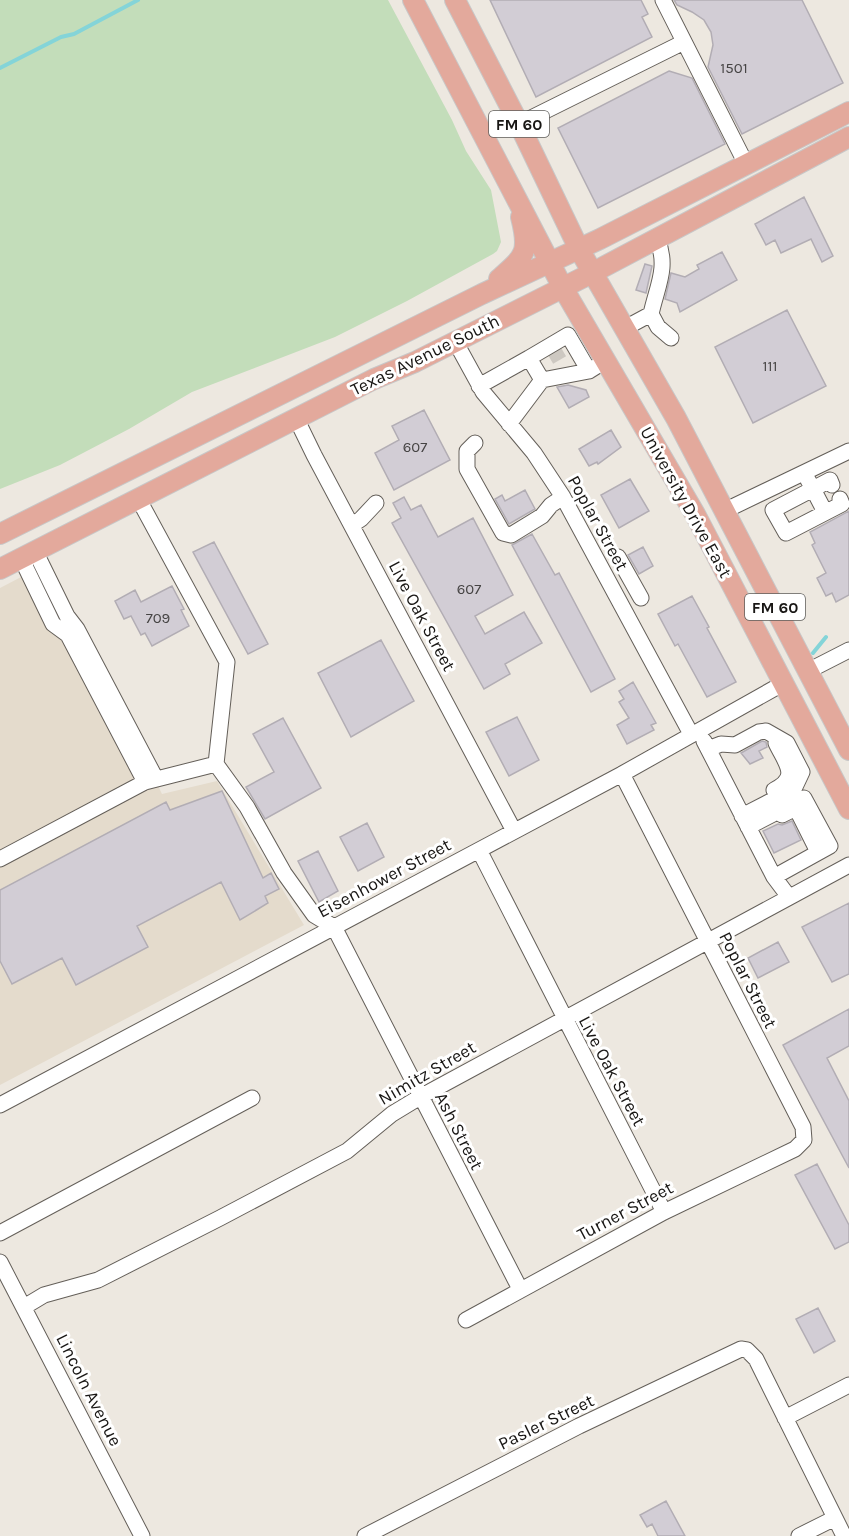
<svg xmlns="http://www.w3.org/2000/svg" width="849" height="1536" font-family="Karla,sans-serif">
<rect width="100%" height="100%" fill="#ede8e0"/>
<path fill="#e4dbcc" d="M 50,562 L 162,794 L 217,781 L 304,925 L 0,1085 L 0,588 Z"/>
<path fill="#c3ddba" d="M 0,0 L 388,0 L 452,120 L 466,151 L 491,190 L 501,242 L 497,251 L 493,254 L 407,301 L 335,337 L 192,392 L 129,429 L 60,465 L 0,489 Z"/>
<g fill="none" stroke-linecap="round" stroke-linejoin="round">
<path stroke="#84d4d8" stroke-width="4" d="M 0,68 L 61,37 L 74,34 L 138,0
M 813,653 L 826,637"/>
</g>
<path fill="#d2cdd5" stroke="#b2adb4" stroke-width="1.5" d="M 490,0 L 641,0 L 648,14 L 642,17 L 652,37 L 536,97 Z
M 674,0 L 802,0 L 843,83 L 742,134 L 708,67 L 713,45 L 711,32 L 704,20 L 692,12 L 677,5 Z
M 669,71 L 692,78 L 725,144 L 598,208 L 558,128 Z
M 804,197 L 833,256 L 822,262 L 811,239 L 781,253 L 775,240 L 766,245 L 755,224 Z
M 722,252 L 737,280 L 680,312 L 677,303 L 665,299 L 671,273 L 685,277 L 699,269 L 697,265 Z
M 645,264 L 652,266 L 646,293 L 636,290 Z
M 787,310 L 826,386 L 753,423 L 715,347 Z
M 568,385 L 586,390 L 589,397 L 569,408 L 557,387 Z
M 424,410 L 450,460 L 394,490 L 375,453 L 399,440 L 392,426 Z
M 611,430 L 621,447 L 598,464 L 597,462 L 589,466 L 579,449 Z
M 630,479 L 649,511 L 619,528 L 601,495 Z
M 525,490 L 535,509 L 509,524 L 495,499 L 502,495 L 505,501 Z
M 404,497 L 411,510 L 421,505 L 438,537 L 473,518 L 513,595 L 475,616 L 485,634 L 524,612 L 542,643 L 505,664 L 510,674 L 484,689 L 392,523 L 401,518 L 393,503 Z
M 849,511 L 849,595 L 836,602 L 832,593 L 826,596 L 817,578 L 826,573 L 812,545 L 815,543 L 810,532 Z
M 532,534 L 555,575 L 559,573 L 615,679 L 591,692 L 512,545 Z
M 214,542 L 268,644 L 248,654 L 193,552 Z
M 643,547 L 653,566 L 639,574 L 628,555 Z
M 172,586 L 184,609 L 181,610 L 189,626 L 152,646 L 145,633 L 141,635 L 131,616 L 124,619 L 115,601 L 135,590 L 141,602 Z
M 692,596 L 709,627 L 707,628 L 736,682 L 707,697 L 678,644 L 675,646 L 658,614 Z
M 381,640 L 414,701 L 351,737 L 318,673 Z
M 633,682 L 656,723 L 651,725 L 654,730 L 627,744 L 617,725 L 629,718 L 619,702 L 624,699 L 619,691 Z
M 517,717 L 539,760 L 509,776 L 486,732 Z
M 283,718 L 321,788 L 265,819 L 246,787 L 274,772 L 253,734 Z
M 762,741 L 766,742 L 767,747 L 759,751 L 763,758 L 750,764 L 741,753 Z
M 222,791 L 263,878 L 271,873 L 279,889 L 265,896 L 268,903 L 240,920 L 221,882 L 137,926 L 148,947 L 76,985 L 62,958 L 12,984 L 0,961 L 0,890 L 166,802 L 170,810 Z
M 792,821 L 801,840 L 774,853 L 763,831 L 778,824 L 782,825 Z
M 367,823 L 384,857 L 358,871 L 340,837 Z
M 318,851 L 338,891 L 319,902 L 298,861 Z
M 849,903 L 849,974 L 832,982 L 802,927 Z
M 778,942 L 789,962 L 758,978 L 748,958 Z
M 849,1009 L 849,1046 L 827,1058 L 849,1101 L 849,1168 L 783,1045 Z
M 817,1164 L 849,1225 L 849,1242 L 835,1249 L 795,1175 Z
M 818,1308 L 835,1341 L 814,1353 L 796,1319 Z
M 666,1501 L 685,1536 L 658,1536 L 652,1524 L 647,1527 L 640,1515 Z"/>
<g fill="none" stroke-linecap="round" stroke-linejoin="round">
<path stroke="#cdc8c1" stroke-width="15" stroke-dasharray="15 8" stroke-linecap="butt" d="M 552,347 L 562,364"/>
<g stroke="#645f59" stroke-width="17">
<path id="minor" d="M 663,0 L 746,164
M 519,124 L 684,42
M 651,314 L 658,327 L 671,338
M 625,328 L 651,314 C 657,286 669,267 657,239
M 455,341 L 483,392 L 534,453 L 563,497 L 691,734
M 529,358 L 568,335 L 589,371
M 479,386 L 529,358 L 542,380 L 589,371 L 605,361
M 296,418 L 314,455 L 514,831
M 509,424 L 542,380
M 475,443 L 467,451 L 467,469 L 503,533 L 511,535 L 542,516 L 551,505 L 563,497
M 808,480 L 813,489 L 830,480 L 832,485
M 138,498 L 227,662 L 216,764
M 724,511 L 849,451
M 825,512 L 813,489 L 773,510 L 786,533 L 842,504 L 840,499
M 352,525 L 361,519 L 376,503
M 618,557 L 641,598
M 808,671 L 849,650
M 704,741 L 774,877 L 789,897
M 708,749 L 721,744 L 735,745 L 759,732 L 766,731 L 787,743 L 802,772 L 794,789 L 742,816
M 145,782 L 68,635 L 53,624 L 25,566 L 28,554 L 39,559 L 67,616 L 77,629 L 156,779
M 774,790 C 800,777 786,764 776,743
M 782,815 L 792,810 L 798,812 L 818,852
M 748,827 L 804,798 L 830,846 L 774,877
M 479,850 L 664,1212
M 0,859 L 145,782 L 216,764 L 247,807 L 284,873 L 314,915 L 334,927 L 520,1289
M 0,1105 L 622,774 L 784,683
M 0,1233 L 252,1098
M 0,1262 L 142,1536
M 24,1307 L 44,1295 L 98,1280 L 220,1218 L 347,1151 L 392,1114 L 420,1097 L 849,865
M 466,1320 L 664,1212 L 795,1149 L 804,1140 L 803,1127 L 622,774
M 785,1418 L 849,1385
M 365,1536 L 579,1426 L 741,1349 L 747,1350 L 756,1359 L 844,1536
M 799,1536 L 835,1518"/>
</g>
<g stroke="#c8c7c7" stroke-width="22">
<path id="major" d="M 413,0 L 563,288 L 695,514 L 849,809
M 455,0 L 519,124 L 579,249 L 676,418 L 849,750
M 499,279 C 525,256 530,253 521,217
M 0,534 L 482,294 L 600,239 L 849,112
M 0,569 L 374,379 L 415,362 L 592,273 L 849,137"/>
</g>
<use href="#minor" stroke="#fff" stroke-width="15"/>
<use href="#major" stroke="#e3a99c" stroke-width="20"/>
</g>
<g text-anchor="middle" stroke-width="6" stroke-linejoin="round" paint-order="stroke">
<g font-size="15" fill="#464444">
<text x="734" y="73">1501</text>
<text x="770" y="371">111</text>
<text x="415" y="452">607</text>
<text x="469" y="594">607</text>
<text x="158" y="623">709</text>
</g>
<g fill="#fff" stroke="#5d5c5a" stroke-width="1.5">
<rect x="489" y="111" width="60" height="26" rx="4.5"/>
<rect x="745" y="594" width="60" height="26" rx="4.5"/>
</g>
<g font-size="16" font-weight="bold" fill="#181614">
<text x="519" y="130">FM 60</text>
<text x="775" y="613">FM 60</text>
</g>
<g font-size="18" fill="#181614" stroke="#fff">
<text transform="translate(425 355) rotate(-26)" y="6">Texas Avenue South</text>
<text transform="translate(686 502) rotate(61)" y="6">University Drive East</text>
<text transform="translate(598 523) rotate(61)" y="6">Poplar Street</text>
<text transform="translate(422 616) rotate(62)" y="6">Live Oak Street</text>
<text transform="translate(384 878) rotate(-28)" y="6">Eisenhower Street</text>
<text transform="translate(748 980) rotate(63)" y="6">Poplar Street</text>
<text transform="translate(612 1071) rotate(62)" y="6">Live Oak Street</text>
<text transform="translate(427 1073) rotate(-30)" y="6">Nimitz Street</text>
<text transform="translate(459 1131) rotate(63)" y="6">Ash Street</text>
<text transform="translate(625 1211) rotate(-28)" y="6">Turner Street</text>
<text transform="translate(89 1390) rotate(63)" y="6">Lincoln Avenue</text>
<text transform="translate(546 1422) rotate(-26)" y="6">Pasler Street</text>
</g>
</g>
</svg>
